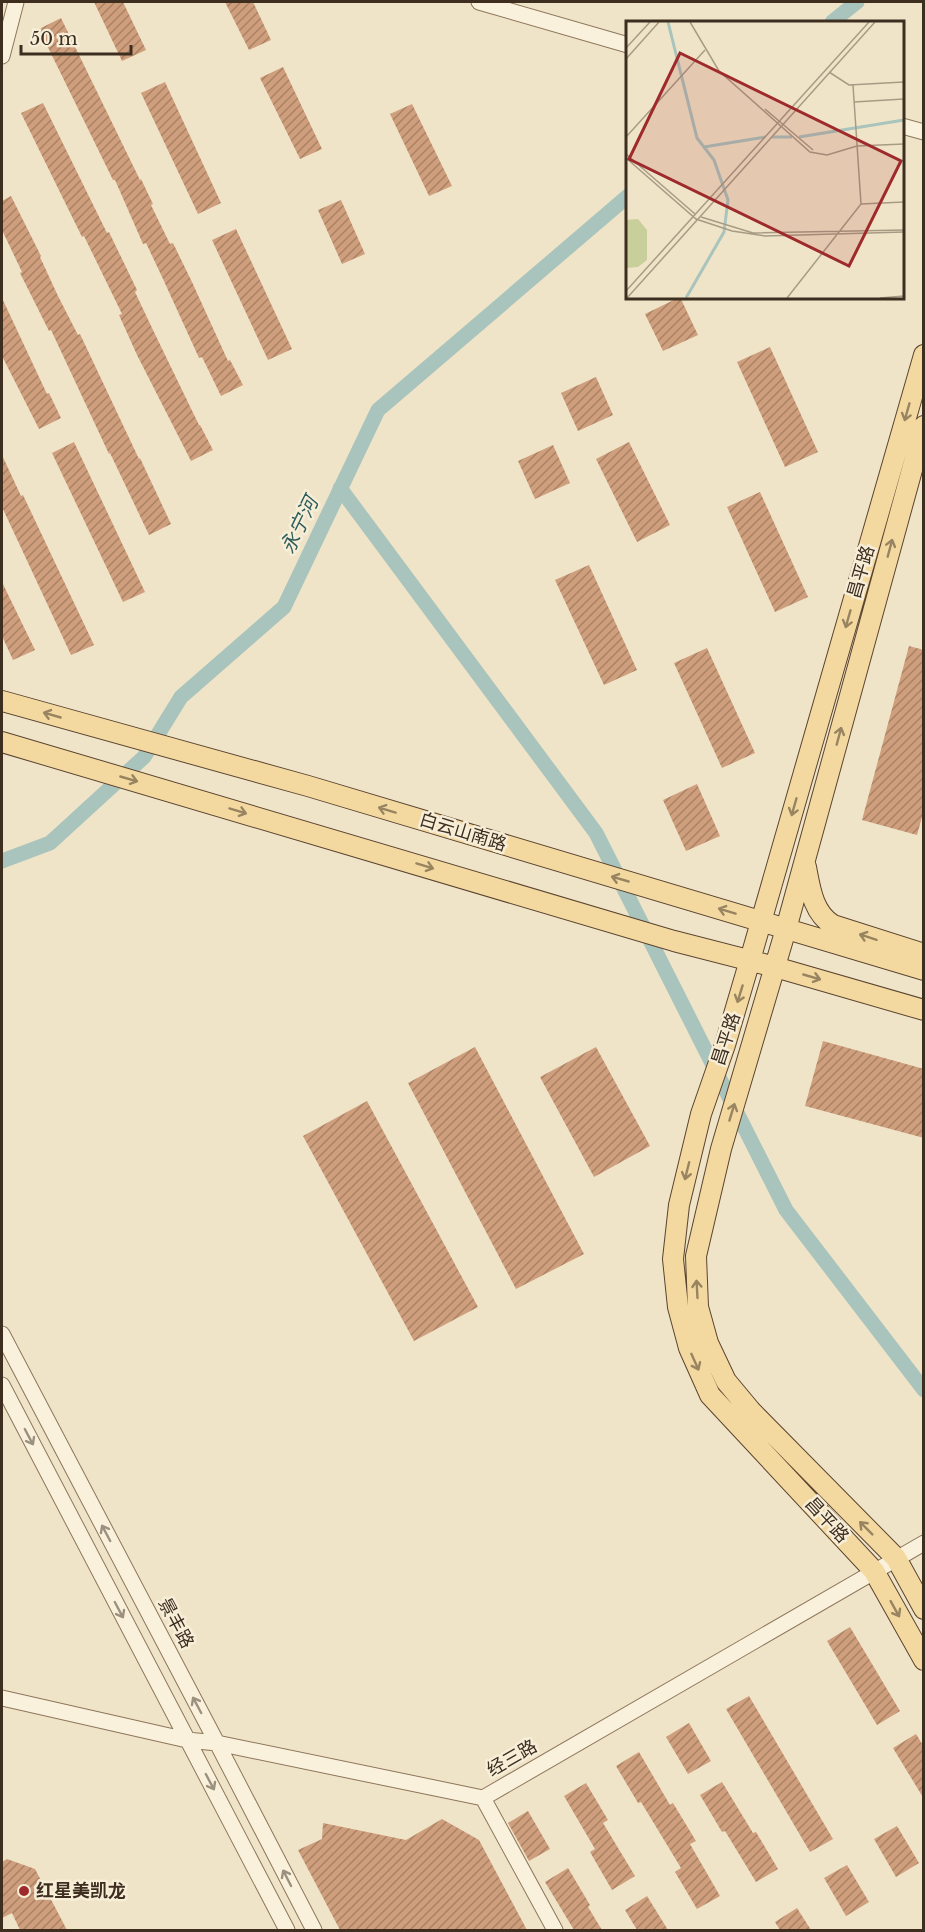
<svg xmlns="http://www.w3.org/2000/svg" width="925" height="1932" font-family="'Libre Baskerville','Noto Sans SC',serif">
<defs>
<pattern id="building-hatch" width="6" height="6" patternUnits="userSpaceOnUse" patternTransform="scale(1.5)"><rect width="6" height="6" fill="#cf9f7d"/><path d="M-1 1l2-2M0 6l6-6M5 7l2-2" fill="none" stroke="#a98266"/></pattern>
</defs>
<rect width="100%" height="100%" fill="#f0e4c8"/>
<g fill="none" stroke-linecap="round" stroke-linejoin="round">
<path stroke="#a9c4bc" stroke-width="15" d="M 832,22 L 857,2
M 340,488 L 596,833 L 786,1210 L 924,1390
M 2,861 L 50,843 L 144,757 L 181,697 L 284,607 L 378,410 L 628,196"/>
</g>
<path fill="url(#building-hatch)" d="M 94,2 L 123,2 L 146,50 L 122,61 Z
M 225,2 L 253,2 L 271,40 L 249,50 Z
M 61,18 L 140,180 L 141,179 L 153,204 L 151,205 L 170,244 L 173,243 L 192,282 L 228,361 L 230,360 L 243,385 L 221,396 L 202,357 L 199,358 L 163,279 L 146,243 L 143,244 L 115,180 L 113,180 L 39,29 Z
M 283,67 L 322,149 L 300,159 L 260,78 Z
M 165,82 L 221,203 L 198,214 L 141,93 Z
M 43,103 L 107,233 L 109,232 L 137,290 L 135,292 L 153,330 L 199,425 L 200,425 L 213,450 L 191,461 L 137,355 L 119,315 L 122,314 L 84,236 L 82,237 L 21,113 Z
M 412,104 L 452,186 L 429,196 L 390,114 Z
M 11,196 L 41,256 L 40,257 L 58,296 L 78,335 L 80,334 L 139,459 L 140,458 L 171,524 L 149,535 L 110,453 L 109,454 L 51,330 L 49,331 L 20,273 L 22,272 L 2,230 L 2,201 Z
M 341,200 L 365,254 L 342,264 L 318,210 Z
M 236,229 L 292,349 L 268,360 L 212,240 Z
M 680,297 L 698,335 L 663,351 L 645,314 Z
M 2,298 L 47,394 L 49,393 L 61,418 L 39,429 L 2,356 Z
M 770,347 L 818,452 L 785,467 L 737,362 Z
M 596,377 L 613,415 L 578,431 L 561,393 Z
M 74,442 L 145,592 L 123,602 L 52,453 Z
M 629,442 L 670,525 L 637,542 L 596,459 Z
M 553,445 L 570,483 L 535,499 L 518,461 Z
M 2,455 L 21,496 L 23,495 L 94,645 L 71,655 L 2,507 Z
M 760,492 L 808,597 L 775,612 L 727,507 Z
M 589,565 L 637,670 L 604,685 L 555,580 Z
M 2,582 L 35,650 L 13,660 L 2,636 Z
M 909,646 L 924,650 L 924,810 L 917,835 L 862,820 Z
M 707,648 L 755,753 L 722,768 L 674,663 Z
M 697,784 L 720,836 L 686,851 L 663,800 Z
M 823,1041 L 924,1069 L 924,1138 L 805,1106 Z
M 475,1047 L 584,1254 L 516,1289 L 408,1083 Z
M 596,1047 L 650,1146 L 594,1177 L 540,1077 Z
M 367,1101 L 478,1307 L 414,1341 L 303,1136 Z
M 850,1627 L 900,1711 L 877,1725 L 827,1641 Z
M 749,1696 L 833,1839 L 810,1852 L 726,1709 Z
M 689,1723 L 711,1761 L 688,1774 L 666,1737 Z
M 916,1734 L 924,1747 L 924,1799 L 893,1748 Z
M 639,1752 L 670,1805 L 673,1803 L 696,1841 L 690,1844 L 720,1896 L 697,1909 L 675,1872 L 681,1868 L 641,1802 L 638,1803 L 616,1766 Z
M 722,1782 L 753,1833 L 756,1832 L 778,1869 L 756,1882 L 725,1831 L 722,1832 L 700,1795 Z
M 586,1783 L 608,1820 L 603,1823 L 635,1876 L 612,1890 L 590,1852 L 595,1849 L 564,1796 Z
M 528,1811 L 550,1849 L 529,1861 L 508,1823 Z
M 442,1819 L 479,1840 L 527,1930 L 340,1930 L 298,1850 L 322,1839 L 323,1823 L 406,1840 Z
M 897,1826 L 919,1863 L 896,1877 L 874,1839 Z
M 7,1859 L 35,1869 L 67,1930 L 20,1930 L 12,1913 L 2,1918 L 2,1862 Z
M 847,1865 L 869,1902 L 846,1916 L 824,1878 Z
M 568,1868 L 590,1905 L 588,1907 L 602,1930 L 574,1930 L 545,1882 Z
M 647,1896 L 668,1930 L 637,1930 L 625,1910 Z
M 797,1908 L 811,1930 L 780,1930 L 775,1922 Z"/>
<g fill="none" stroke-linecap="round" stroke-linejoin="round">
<g stroke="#8d765c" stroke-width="17">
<path id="minor" d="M 479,2 L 628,45
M 2,56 L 16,2
M 902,126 L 924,132
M 2,1334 L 217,1743 L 314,1930
M 2,1385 L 287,1930
M 2,1698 L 187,1740 L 217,1743 L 483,1798 L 924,1543
M 483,1798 L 555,1930"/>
</g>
<g stroke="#5b4430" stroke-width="22">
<path id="major" d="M 924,355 L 750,960 L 725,1045 L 701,1114 L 679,1205 L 673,1259 L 678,1307 L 689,1348 L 710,1395 L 874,1571 L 924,1660
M 924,426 L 786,929 L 721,1149 L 696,1256 L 698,1307 L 708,1343 L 726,1381 L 751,1411 L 896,1558 L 924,1609
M 2,701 L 308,786 L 924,970
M 2,742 L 674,941 L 775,967 L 924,1010
M 806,867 C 810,888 813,913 833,925 L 924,954"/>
</g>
<use href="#minor" stroke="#faf1dc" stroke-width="15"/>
<use href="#major" stroke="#f3d9a0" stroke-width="20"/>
</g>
<defs><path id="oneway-shaft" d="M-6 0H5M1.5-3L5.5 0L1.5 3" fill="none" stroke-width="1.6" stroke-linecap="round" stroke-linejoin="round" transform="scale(1.5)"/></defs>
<g stroke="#988460">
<use href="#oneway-shaft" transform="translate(907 412) rotate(106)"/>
<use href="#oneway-shaft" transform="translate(890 548) rotate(-75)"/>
<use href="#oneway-shaft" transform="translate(848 619) rotate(106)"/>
<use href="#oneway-shaft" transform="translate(52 715) rotate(-164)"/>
<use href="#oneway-shaft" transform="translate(839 736) rotate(-75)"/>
<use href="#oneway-shaft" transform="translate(129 779) rotate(16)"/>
<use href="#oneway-shaft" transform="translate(794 807) rotate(106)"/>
<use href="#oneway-shaft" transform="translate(387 810) rotate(-163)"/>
<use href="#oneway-shaft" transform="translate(238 811) rotate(17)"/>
<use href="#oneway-shaft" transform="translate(425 866) rotate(17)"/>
<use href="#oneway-shaft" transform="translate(620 879) rotate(-164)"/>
<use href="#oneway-shaft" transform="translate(727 911) rotate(-163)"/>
<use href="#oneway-shaft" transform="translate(868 937) rotate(-162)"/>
<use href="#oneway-shaft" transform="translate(812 977) rotate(16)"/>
<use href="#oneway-shaft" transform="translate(740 994) rotate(107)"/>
<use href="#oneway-shaft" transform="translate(732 1112) rotate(-73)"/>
<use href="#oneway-shaft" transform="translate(687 1171) rotate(104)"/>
<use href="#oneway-shaft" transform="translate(697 1289) rotate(-93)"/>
<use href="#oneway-shaft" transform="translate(695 1362) rotate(66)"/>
<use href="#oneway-shaft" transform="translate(866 1528) rotate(-135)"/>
<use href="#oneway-shaft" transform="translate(895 1609) rotate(61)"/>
</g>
<g stroke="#9c907e">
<use href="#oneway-shaft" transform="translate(29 1437) rotate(62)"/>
<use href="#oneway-shaft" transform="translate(106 1533) rotate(-118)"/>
<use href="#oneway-shaft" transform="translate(119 1610) rotate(62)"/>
<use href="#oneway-shaft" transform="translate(197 1705) rotate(-118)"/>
<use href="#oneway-shaft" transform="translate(210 1782) rotate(62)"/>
<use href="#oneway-shaft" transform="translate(287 1878) rotate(-117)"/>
</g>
<circle fill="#9e2a2b" stroke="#f7eed8" stroke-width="2" cx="24" cy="1891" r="6"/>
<g text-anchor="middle" stroke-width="5" stroke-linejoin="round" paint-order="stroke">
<g font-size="18" fill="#3d2e20" stroke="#f7eed8">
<text transform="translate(861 572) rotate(-74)" y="6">昌平路</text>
<text transform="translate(463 832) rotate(17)" y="6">白云山南路</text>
<text transform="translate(726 1039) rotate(-72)" y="6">昌平路</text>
<text transform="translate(827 1520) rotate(47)" y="6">昌平路</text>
<text transform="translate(176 1623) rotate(62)" y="6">景丰路</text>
<text transform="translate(512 1758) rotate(-30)" y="6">经三路</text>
</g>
<g font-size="18" font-weight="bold" fill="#3d2e20" stroke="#f7eed8" text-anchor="start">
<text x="36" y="1897">红星美凯龙</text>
</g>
<g font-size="20" font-style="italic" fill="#2f5d5a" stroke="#f7eed8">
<text transform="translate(299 525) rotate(-64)" y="7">永宁河</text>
</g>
</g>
<g transform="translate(626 21)">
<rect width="278" height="278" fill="#f0e4c8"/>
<path d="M 12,198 L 21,209 L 21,239 L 12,246 L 1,247 L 0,199 Z" fill="#c9cf9b"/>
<path fill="none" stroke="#a9c4bc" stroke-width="3" d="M 42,1 L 71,117 L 88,139 L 102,179 L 98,211 L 60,277M 146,116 L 166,116M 173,116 L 278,99M 78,126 L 139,116"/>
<path fill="none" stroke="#a89b85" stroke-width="1.5" d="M 64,1 L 93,50 L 184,131 L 201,134 L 231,125 L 278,123M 0,27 L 24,1M 0,38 L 33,1M 203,51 L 223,64 L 278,61M 228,81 L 278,78M 139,88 L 187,129M 0,116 L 79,29M 0,133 L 69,193M 0,137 L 70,198 L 106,210 L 139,215 L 278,211M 235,183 L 278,181M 75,196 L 127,212 L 278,209M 0,270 L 243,1M 1,277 L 249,1M 161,277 L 235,183 L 227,64M 254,277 L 278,275"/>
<path fill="#9e2a2b" fill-opacity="0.15" stroke="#9e2a2b" stroke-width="3" d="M 54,32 L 275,140 L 223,245 L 3,138 Z"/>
<rect width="278" height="278" fill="none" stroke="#3d2e20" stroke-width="3"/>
</g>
<rect width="925" height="1932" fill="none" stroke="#3d2e20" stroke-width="6"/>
<path d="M21 45v9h110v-9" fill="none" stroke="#3d2e20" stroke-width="3"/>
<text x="30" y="45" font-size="18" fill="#3d2e20" stroke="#f7eed8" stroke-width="4.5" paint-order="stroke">50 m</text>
</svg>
